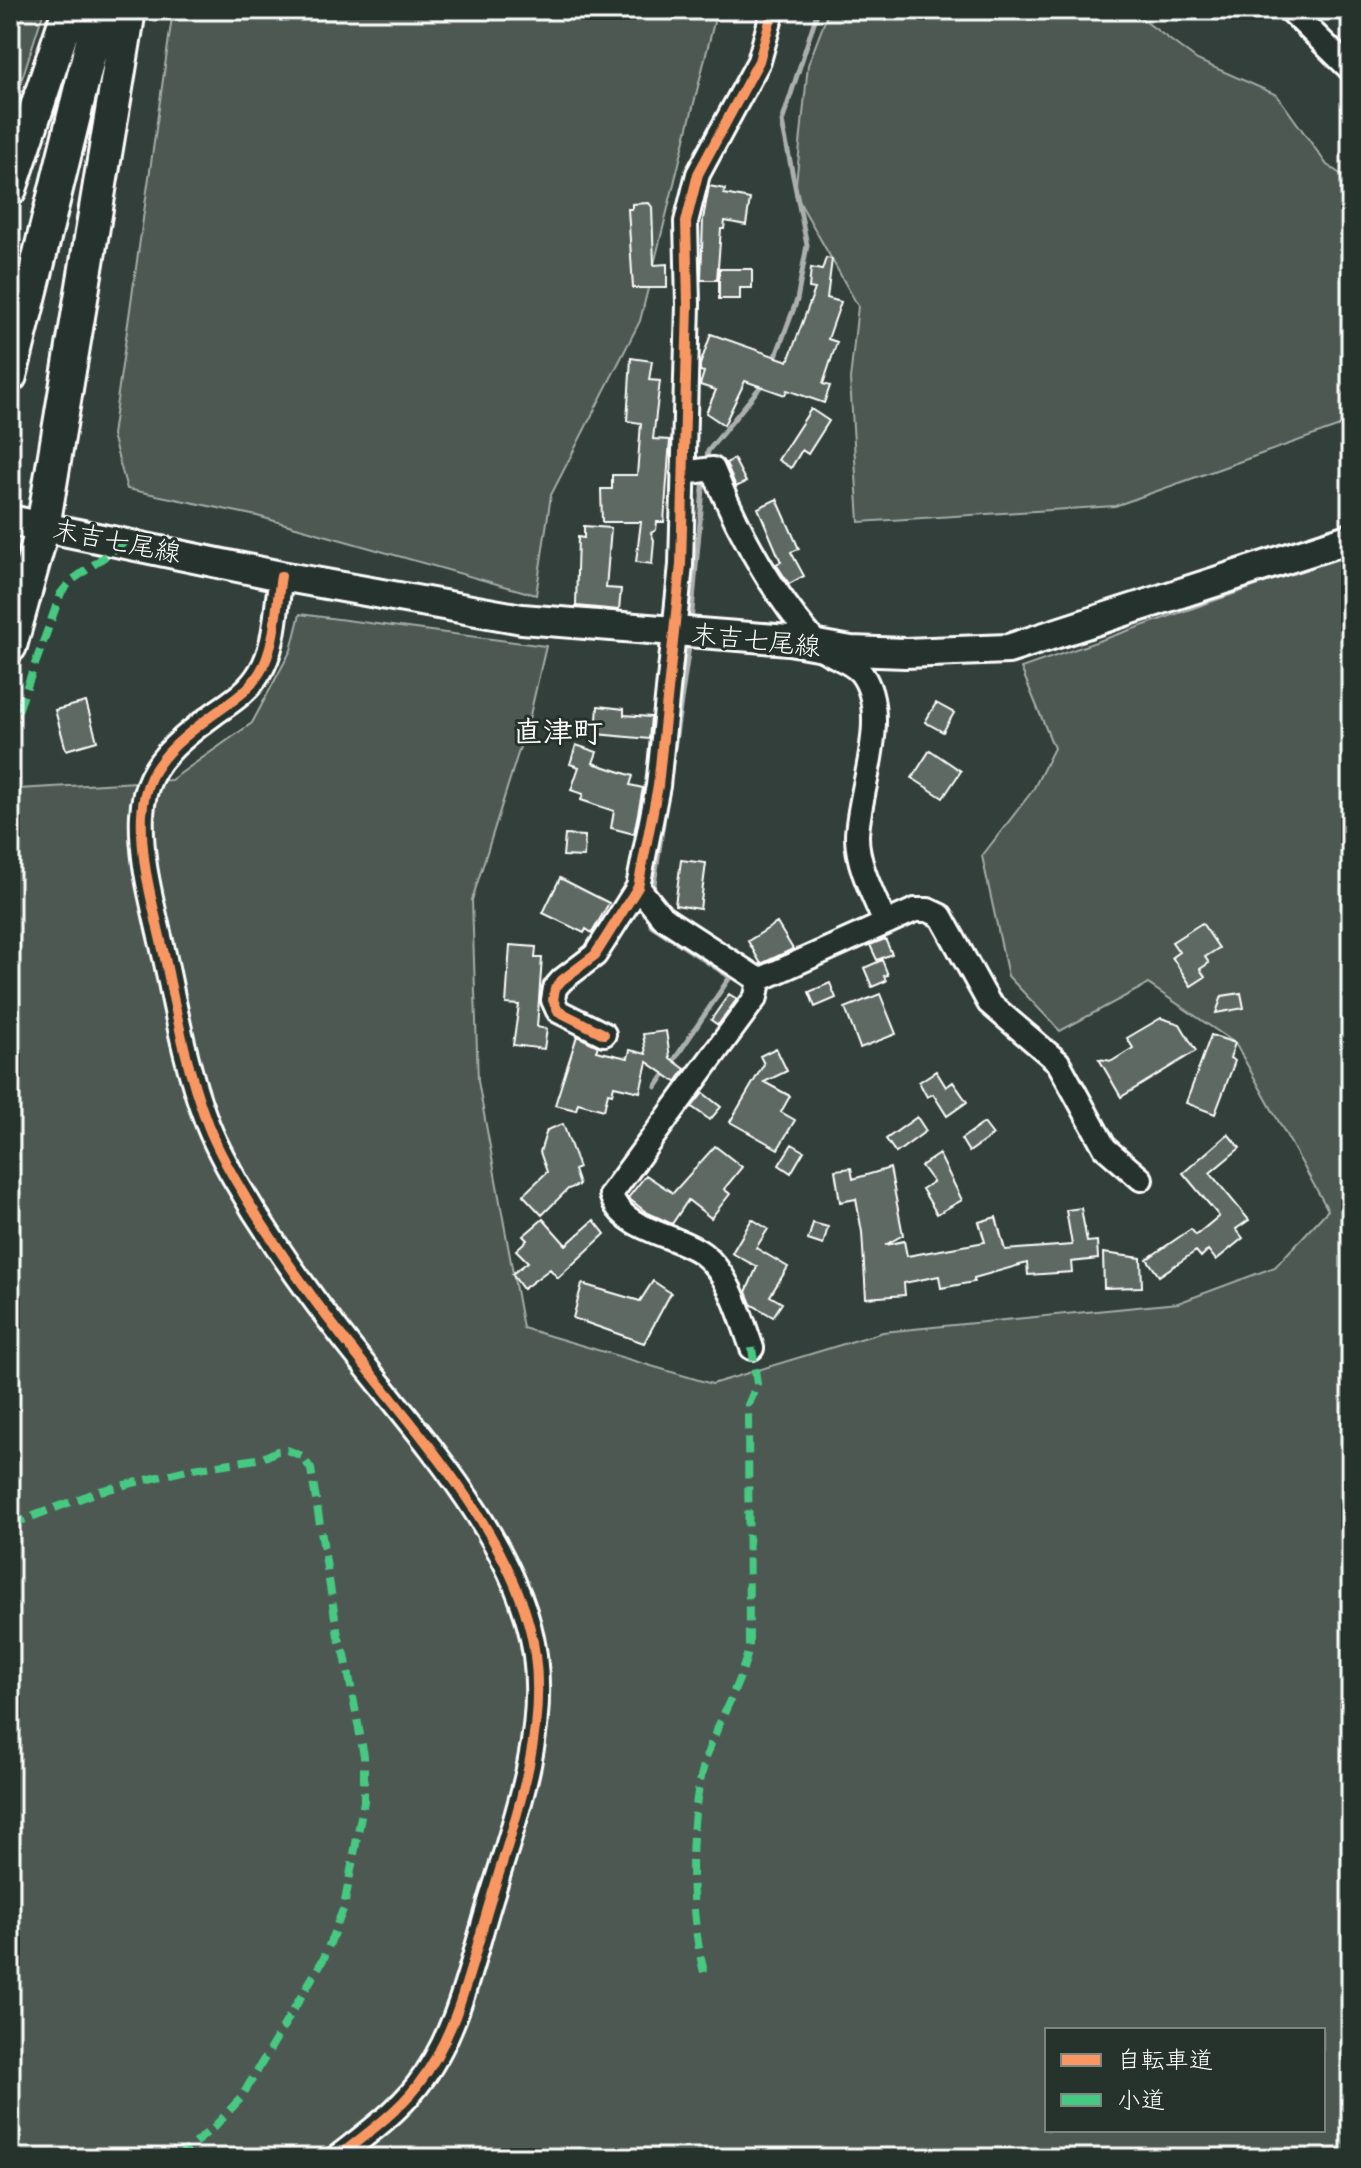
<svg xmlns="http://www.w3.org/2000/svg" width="1361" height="2168" font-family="Mali,'Klee One',sans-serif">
<rect width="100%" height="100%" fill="#333f3a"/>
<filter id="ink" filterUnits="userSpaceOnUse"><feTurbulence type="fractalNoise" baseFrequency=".0125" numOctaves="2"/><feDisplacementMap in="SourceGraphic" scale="16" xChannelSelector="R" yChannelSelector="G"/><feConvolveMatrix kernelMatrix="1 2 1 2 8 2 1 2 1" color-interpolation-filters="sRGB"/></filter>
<g filter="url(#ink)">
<path fill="#4d5853" stroke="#a6aca9" stroke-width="2" fill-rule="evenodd" d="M 10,10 L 44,10 L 10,116 Z
M 173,10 L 717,10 L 640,321 L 551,495 L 536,595 L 257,516 L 127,489 L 112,435 Z
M 829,10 L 1130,10 L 1197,60 L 1277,95 L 1327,165 L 1351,181 L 1351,422 L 1115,506 L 859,522 L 850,380 L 858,306 L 795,194 L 808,65 Z
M 1351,553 L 1351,2158 L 10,2158 L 10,810 L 18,789 L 171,780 L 252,723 L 291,650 L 300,614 L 546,646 L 530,715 L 472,900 L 478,1081 L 523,1328 L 712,1384 L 883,1332 L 1178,1303 L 1275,1267 L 1328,1210 L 1235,1043 L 1148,984 L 1060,1031 L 1008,976 L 982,856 L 1033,790 L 1054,748 L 1021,668 ZM 1047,2030 L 1323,2030 L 1323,2130 L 1047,2130 Z"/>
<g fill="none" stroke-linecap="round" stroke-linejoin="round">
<path stroke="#abb0ae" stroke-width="5" d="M 774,361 L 797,300 L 807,245 L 782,122 L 818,10
M 706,463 L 708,451 L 765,381
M 691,622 L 704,477
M 653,891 L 690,640
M 651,917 L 651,925 L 730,977 L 656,1087"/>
</g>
<path fill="#5f6964" stroke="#fff" stroke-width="2" d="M 709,186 L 725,189 L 724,194 L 750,199 L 746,225 L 725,221 L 724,229 L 721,229 L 717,280 L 701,280 L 703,219 Z
M 649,203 L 652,207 L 654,265 L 667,264 L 667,288 L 633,288 L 628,209 L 632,209 L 632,204 Z
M 826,258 L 832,259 L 827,298 L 841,302 L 828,339 L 837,342 L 823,384 L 830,386 L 824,403 L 787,390 L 785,395 L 745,381 L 724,425 L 706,413 L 716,390 L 700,385 L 704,372 L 700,371 L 700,365 L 711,334 L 788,361 L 815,289 L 809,288 L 811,268 L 822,270 Z
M 719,269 L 752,269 L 752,288 L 740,288 L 740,299 L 719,299 Z
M 631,358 L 652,361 L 649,380 L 660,381 L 653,439 L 670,440 L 664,522 L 657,522 L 656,530 L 651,533 L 654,540 L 652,564 L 636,562 L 641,522 L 602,522 L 601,489 L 612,489 L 612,475 L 637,475 L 641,423 L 627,421 Z
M 811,409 L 829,421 L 808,454 L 802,450 L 791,468 L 778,460 Z
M 734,459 L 746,482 L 736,487 L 726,463 Z
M 777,499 L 799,549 L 791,552 L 804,576 L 789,584 L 776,564 L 781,562 L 758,508 Z
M 584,526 L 611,528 L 606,588 L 621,589 L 619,610 L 576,606 L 578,537 L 584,538 Z
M 86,702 L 97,741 L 66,750 L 55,710 Z
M 936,703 L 954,713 L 943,732 L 925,722 Z
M 598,706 L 624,709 L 624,715 L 651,717 L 649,739 L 596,734 Z
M 576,745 L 597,752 L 593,763 L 633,776 L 630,785 L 643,788 L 634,834 L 611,828 L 614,811 L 581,800 L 583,794 L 571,790 L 579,767 L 570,764 Z
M 930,750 L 961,771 L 943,798 L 912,778 Z
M 565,835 L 585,836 L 584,857 L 563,856 Z
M 681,860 L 706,863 L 700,909 L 675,905 Z
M 560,878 L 609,903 L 592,933 L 586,929 L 584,933 L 543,913 Z
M 777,923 L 793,949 L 761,964 L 748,941 Z
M 1202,923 L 1219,948 L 1205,957 L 1209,963 L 1200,969 L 1205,977 L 1191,986 L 1172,957 L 1179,952 L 1172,942 Z
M 885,939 L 892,954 L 877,960 L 870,945 Z
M 510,945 L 536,947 L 535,958 L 542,958 L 537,1027 L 547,1029 L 544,1049 L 513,1045 L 519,1005 L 506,1004 Z
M 882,960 L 888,975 L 884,976 L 886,981 L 872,987 L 864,968 Z
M 830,983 L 836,998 L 815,1007 L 809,992 Z
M 1241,993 L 1244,1008 L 1216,1013 L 1222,996 Z
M 729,994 L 737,999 L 718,1025 L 711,1020 Z
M 880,994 L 896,1034 L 860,1048 L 845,1008 Z
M 1161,1018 L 1180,1024 L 1196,1051 L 1121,1097 L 1099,1059 L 1112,1061 L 1133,1048 L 1127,1038 Z
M 666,1031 L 670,1058 L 685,1069 L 676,1082 L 647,1062 L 640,1092 L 614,1086 L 612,1094 L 608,1093 L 604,1110 L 578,1103 L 576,1110 L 555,1105 L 577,1036 L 598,1046 L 596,1051 L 628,1058 L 630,1050 L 646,1054 L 643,1034 Z
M 1211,1035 L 1235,1043 L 1230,1058 L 1235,1061 L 1215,1114 L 1186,1103 Z
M 776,1048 L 787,1071 L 764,1082 L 790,1096 L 781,1112 L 795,1120 L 778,1149 L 730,1122 L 764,1064 L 760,1056 Z
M 936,1071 L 946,1087 L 953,1082 L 967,1102 L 947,1116 L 933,1094 L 927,1097 L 919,1082 Z
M 703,1093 L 721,1107 L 710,1120 L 692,1107 Z
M 917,1117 L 926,1131 L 896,1153 L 886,1139 Z
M 984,1123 L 993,1135 L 969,1152 L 961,1139 Z
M 563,1124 L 579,1168 L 574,1170 L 579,1185 L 568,1189 L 542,1215 L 523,1195 L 547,1172 L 540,1152 L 547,1130 Z
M 1228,1134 L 1240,1148 L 1210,1173 L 1249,1220 L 1236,1229 L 1243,1238 L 1216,1260 L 1208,1250 L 1201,1257 L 1196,1251 L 1159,1276 L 1147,1259 L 1191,1229 L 1196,1235 L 1219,1216 L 1183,1173 Z
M 792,1144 L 804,1151 L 791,1173 L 779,1165 Z
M 715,1146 L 742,1167 L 724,1189 L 730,1194 L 711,1218 L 688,1200 L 672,1224 L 646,1212 L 628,1198 L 646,1175 L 673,1193 Z
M 939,1154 L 962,1200 L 937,1214 L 922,1189 L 933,1182 L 921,1166 Z
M 851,1168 L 853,1179 L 890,1168 L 903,1235 L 885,1245 L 904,1241 L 907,1256 L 985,1242 L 979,1222 L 996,1217 L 1005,1250 L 1072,1245 L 1066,1210 L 1081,1208 L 1087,1242 L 1097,1241 L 1098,1259 L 1071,1262 L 1072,1272 L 1028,1275 L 1027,1263 L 974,1278 L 974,1282 L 941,1288 L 939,1276 L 904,1283 L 905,1295 L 866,1298 L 862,1232 L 856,1199 L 840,1202 L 835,1170 Z
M 543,1219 L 566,1245 L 594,1220 L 605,1234 L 558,1278 L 550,1269 L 523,1289 L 512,1274 L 528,1262 L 516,1250 L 527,1240 L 523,1236 Z
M 752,1219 L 768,1229 L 756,1248 L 788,1267 L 770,1296 L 782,1303 L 773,1317 L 751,1304 L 746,1292 L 757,1267 L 732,1253 Z
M 813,1223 L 828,1227 L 823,1245 L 808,1240 Z
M 1103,1253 L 1141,1258 L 1142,1287 L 1104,1288 Z
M 653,1281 L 671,1293 L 644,1343 L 573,1318 L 582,1284 L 640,1301 Z"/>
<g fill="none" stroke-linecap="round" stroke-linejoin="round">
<g stroke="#fff" stroke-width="28">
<path id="minor" d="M 1290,10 L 1351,70
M 683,473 L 713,469 C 738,531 772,592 816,643 C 827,656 851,660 861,673 C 892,714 858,792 857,836 C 857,866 874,896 885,923
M 281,576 C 276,605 276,647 260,672 C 249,691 231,702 214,714 C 149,762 134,784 145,866 C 150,898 159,931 166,963 C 177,1016 187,1070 206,1120 C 218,1154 251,1208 272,1239 C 293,1271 316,1303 340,1334 C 409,1424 520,1539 535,1655 C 546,1739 514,1823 490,1902 C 471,1964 458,2034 417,2086 C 395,2114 364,2136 336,2158
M 638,887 L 662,917 L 759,980 L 915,910 L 928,910 L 941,916 L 989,1003 L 1058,1062 L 1105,1148 L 1141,1179
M 604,1034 L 558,1011 L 553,1000 L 555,988 L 562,980 L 595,955 L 638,887 L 658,786 L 681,565 L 688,304 L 686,222 L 698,174 L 759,61 L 773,10
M 752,1348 C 741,1318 730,1275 703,1254 C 677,1234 621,1231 611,1194 L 756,997 L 759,980"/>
</g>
<g stroke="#fff" stroke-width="34">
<path id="major" d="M 10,520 L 281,576 L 522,619 L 789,640 L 851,651 L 905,653 L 1008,649 L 1351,538"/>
</g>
<g stroke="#fff" stroke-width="38">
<path id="highway" d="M 10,189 L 69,10
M 10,376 L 100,10
M 10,646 L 43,527 L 129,10"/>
</g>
<use href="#minor" stroke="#26332d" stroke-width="22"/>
<use href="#major" stroke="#26332d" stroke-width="28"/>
<use href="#highway" stroke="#26332d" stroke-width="32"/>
<path stroke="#46c982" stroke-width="8" stroke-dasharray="16 8" stroke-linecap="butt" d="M 1333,10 L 1351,25
M 10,733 L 61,593 L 71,581 L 125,542
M 10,1525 L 100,1491 L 187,1470 L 263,1458 L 277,1451 L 287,1450 L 302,1456 L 311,1469 L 338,1636 L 345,1655 L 364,1756 L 364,1801 L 344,1907 L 324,1958 L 241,2098 L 215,2126 L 177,2158
M 704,1972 C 688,1909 687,1813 708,1752 C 721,1716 740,1685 749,1648 L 748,1405 L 757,1384 L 752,1348"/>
<g stroke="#26332d" stroke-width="15">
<path id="cycleway" d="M 281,576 C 276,605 276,647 260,672 C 249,691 231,702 214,714 C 149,762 134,784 145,866 C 150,898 159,931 166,963 C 177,1016 187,1070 206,1120 C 218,1154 251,1208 272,1239 C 293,1271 316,1303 340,1334 C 409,1424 520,1539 535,1655 C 546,1739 514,1823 490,1902 C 471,1964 458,2034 417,2086 C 395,2114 364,2136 336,2158
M 604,1034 L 558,1011 L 553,1000 L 555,988 L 562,980 L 595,955 L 638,887 L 658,786 L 681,565 L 688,304 L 686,222 L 698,174 L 759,61 L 773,10"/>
</g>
<use href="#cycleway" stroke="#f99763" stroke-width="10"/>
</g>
</g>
<g text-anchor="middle" stroke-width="6" stroke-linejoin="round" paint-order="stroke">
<g font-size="26" fill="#fff" stroke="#26332d">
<text transform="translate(117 541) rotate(11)" y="9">末吉七尾線</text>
<text transform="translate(756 640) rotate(6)" y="9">末吉七尾線</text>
</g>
<g font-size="30" font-weight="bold" fill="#fff" stroke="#26332d">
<text x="558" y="742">直津町</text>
</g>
</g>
<rect width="1361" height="2168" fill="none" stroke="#26332d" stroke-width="40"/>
<rect x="20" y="20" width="1321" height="2128" fill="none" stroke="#fff" stroke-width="3" filter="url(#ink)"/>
<rect x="1045" y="2028" width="280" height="104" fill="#26332d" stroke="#7d8581" stroke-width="2"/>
<rect x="1061" y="2054" width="40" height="12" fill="#f99763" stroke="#7d8581" stroke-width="2"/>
<text x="1117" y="2068" font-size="24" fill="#ffffff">自転車道</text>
<rect x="1061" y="2094" width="40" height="12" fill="#46c982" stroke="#7d8581" stroke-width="2"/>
<text x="1117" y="2108" font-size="24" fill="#ffffff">小道</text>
</svg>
